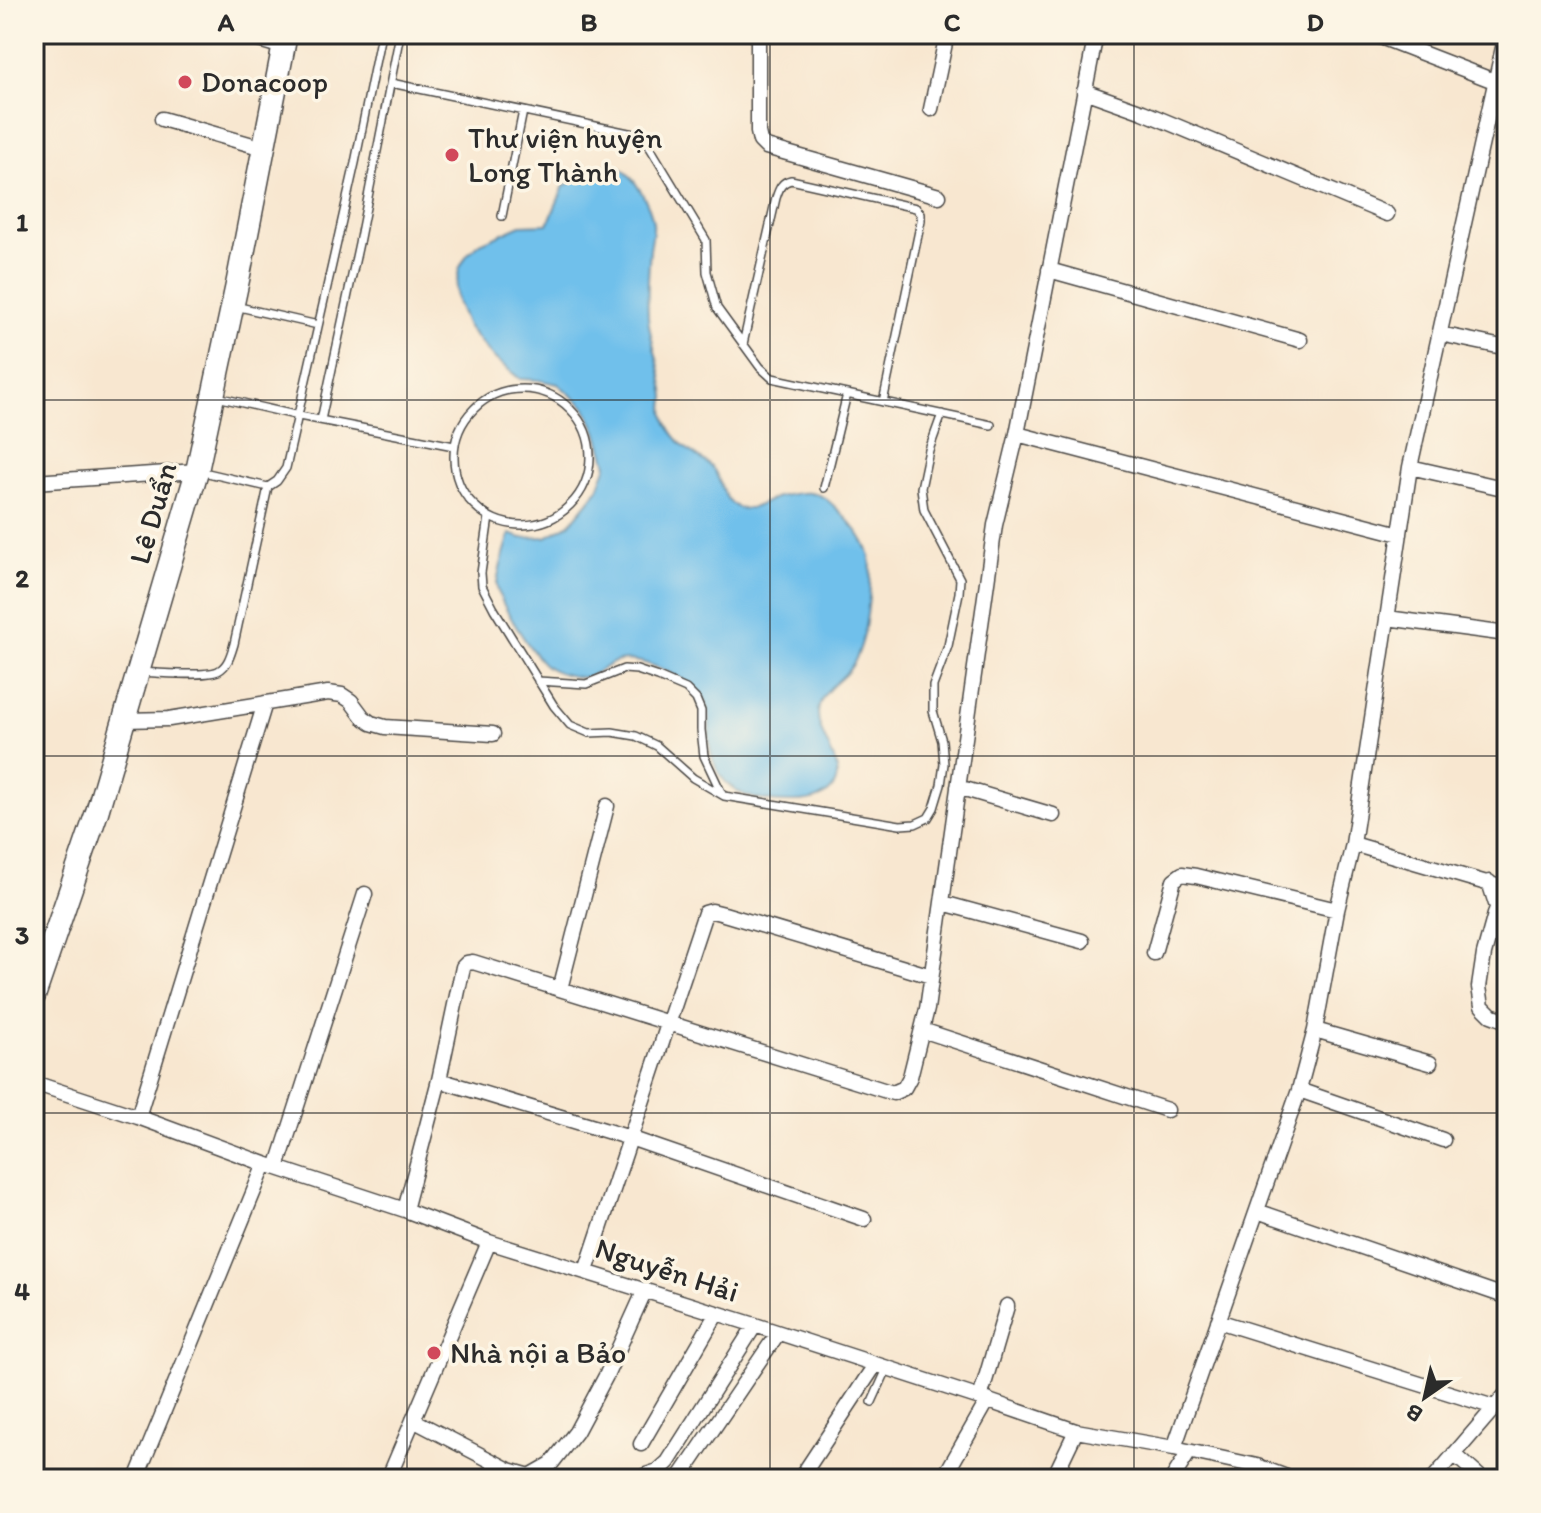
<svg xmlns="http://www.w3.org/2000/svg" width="1541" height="1513" font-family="Itim,sans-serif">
<rect width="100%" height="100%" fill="#fcf5e5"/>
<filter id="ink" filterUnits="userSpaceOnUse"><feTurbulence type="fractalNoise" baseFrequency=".0125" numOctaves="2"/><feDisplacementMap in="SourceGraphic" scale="16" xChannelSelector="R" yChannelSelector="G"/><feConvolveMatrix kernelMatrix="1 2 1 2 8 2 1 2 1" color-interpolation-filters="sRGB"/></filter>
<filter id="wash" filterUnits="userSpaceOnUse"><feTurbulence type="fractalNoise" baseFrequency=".006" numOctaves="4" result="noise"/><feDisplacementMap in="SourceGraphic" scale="32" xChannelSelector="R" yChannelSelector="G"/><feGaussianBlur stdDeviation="1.8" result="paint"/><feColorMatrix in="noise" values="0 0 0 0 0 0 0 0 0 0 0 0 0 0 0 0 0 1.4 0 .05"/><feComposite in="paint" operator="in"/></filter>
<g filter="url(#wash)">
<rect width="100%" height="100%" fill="#f8e7d0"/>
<path fill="#70c0eb" stroke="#4e768b" stroke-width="2" d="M 604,166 C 607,166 615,166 618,167 C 634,174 651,206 653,223 C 654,231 651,241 650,250 C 648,272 647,295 648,317 C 650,338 657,356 661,376 C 662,383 664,389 665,396 C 665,402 663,410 665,416 C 667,428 678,442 687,449 C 696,456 707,461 714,470 C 722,482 723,503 739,508 C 751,512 766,501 777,497 C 787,495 800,492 810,493 C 823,494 830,502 838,510 C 850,522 864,537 869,554 C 874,569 867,617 864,634 C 861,647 857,661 848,671 C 838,683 823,690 819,707 C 812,733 846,761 835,784 C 827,799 810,802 794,802 C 748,803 713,790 709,739 C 709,728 711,716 707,706 C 703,693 690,684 679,678 C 663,668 634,656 615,662 C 605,666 595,675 585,677 C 575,678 554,672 546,666 C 534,656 498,602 497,586 C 496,576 507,546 510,534 L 521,538 L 546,537 L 570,524 L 597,491 L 607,465 L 597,431 L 585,407 L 558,384 L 538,380 L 520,379 L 492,356 L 467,326 L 457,301 L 456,288 L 459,269 L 467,255 L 480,243 L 521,225 L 548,224 L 564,186 Z"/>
</g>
<g filter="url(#ink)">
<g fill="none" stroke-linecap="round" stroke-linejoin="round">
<g stroke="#4a4744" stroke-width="10">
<path id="service" d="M 391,83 L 643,136 L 706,240 L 707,272 L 717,308 L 760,367 L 772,378 L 991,425
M 502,216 L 523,111
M 235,306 L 318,325
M 743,344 L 776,198 C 779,189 781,182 791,180 L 916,208 L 921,214 L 921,221 L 883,402
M454 457a68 68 0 1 1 136 0a68 68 0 1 1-136 0Z
M 217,397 L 299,416 L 454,446
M 321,420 L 359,243 L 400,34
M 199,471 L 268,487 L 277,481 L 286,468 L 355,163 L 381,34
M 824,488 L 847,394
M 489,517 L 481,573 L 482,586 L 494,609 L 554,706 L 570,725 L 589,733 L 612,732 L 636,736 L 657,746 L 693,778 L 724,796 L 900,825 L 915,824 L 928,818 L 934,808 L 941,785 L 944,764 L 942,741 L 933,711 L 933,686 L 948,646 L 959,593 L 960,579 L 924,510 L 921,488 L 929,450 L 942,414
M 141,672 C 158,673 204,677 218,671 C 228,666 231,654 234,644 L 268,487
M 538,681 L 586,684 L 624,669 L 637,670 L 658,677 L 686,689 L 696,699 L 701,711 L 701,730 L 704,756 L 722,794
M 872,1402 L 887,1369"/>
</g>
<g stroke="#4a4744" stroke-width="17">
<path id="minor" d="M 238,34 L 283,47
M 758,34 L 758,132 L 760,141 L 766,147 L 939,196
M 1373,34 L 1494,81
M 1084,91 L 1143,112 L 1387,214
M 931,109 L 947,34
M 162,119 L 263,148
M 1049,270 L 1300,340
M 1440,334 L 1507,348
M 1017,434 L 1400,534
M 1410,467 L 1507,489
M 34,482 L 197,471
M 1387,618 L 1507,634
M 124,720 L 169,719 L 328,693 L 342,695 L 351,701 L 363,717 L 371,723 L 385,727 L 493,734
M 958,787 L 1053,815
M 1353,844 L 1507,889
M 1489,882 L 1497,907 L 1484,954 L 1479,987 L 1482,1006 L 1491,1015 L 1507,1021
M 943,903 L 1082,941
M 1154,953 L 1174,880 L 1182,874 L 1196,876 L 1337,910
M 560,989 L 607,806
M 922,1030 L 1167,1110
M 1315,1030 L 1430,1063
M 439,1080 L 630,1138 L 864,1219
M 34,1083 L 138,1117 L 265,1164 L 405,1210 L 489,1242 L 755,1325 L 980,1398 L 1076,1431 L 1174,1448 L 1257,1466 L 1292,1479
M 1299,1090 L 1443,1140
M 138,1117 L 265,703
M 277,1168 L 365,894
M 405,1210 L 439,1080 L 463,967 L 467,963 L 473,962 L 893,1093 L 904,1088 L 910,1077 L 927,1009 L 995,525 L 1017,434 L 1096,34
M 1257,1211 L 1507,1297
M 586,1271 L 705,913 L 712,911 L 724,914 L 931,976
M 1218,1321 L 1494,1407
M 980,1398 L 1007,1306
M 413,1420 L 509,1470 L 530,1476 L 551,1464 L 576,1432 L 607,1374 L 645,1290
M 641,1444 L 717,1313
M 1174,1448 L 1299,1090 L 1315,1030 L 1337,910 L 1353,844 L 1410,467 L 1506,34
M 1454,1454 L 1482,1479
M 136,1479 L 265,1164
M 388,1479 L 489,1242
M 640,1479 L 646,1475 L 658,1471 L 668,1462 L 755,1325
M 679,1479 L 778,1333
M 800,1479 L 875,1365
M 943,1479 L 988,1400
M 1053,1479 L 1076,1431
M 1172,1479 L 1189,1452
M 1433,1479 L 1507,1393"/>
</g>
<g stroke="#4a4744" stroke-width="25">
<path id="primary" d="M 34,996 L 97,812 L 197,471 L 238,280 L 286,34"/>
</g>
<use href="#service" stroke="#fff" stroke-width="7"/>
<use href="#minor" stroke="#fff" stroke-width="14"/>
<use href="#primary" stroke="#fff" stroke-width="22"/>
</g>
</g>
<path fill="none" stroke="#2b2b2b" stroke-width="2" stroke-opacity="0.55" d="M 407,34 L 407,1479M 770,34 L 770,1479M 1134,34 L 1134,1479M 34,400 L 1507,400M 34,756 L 1507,756M 34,1113 L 1507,1113"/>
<g fill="#d1495b" stroke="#fcf5e5" stroke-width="3">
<circle cx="185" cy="82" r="8"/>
<circle cx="452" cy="155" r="8"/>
<circle cx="434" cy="1353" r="8"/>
</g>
<g text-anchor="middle" stroke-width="7" stroke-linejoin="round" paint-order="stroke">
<g font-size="30" fill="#2b2b2b" stroke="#fcf5e5" text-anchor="start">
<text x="201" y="92">Donacoop</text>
<text x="468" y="148">Thư viện huyện<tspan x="468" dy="34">Long Thành</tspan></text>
<text x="450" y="1363">Nhà nội a Bảo</text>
</g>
<g font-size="30" fill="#2b2b2b" stroke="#fcf5e5">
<text transform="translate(153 513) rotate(-74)" y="10">Lê Duẩn</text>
<text transform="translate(667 1270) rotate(18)" y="10">Nguyễn Hải</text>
</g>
</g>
<rect width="1541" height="1513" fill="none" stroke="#fcf5e5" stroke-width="88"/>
<g transform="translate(1425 1397) rotate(214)" stroke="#fcf5e5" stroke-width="6" paint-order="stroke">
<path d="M0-6L14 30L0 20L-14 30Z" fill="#2b2b2b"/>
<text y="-12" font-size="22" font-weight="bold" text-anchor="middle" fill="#2b2b2b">B</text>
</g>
<rect x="44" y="44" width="1453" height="1425" fill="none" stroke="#2b2b2b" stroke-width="3"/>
<g font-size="26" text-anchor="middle" font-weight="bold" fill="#2b2b2b">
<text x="226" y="31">A</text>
<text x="589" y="31">B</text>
<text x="952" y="31">C</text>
<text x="1315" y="31">D</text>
<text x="22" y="231">1</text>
<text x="22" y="587">2</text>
<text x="22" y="944">3</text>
<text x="22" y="1300">4</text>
</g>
</svg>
